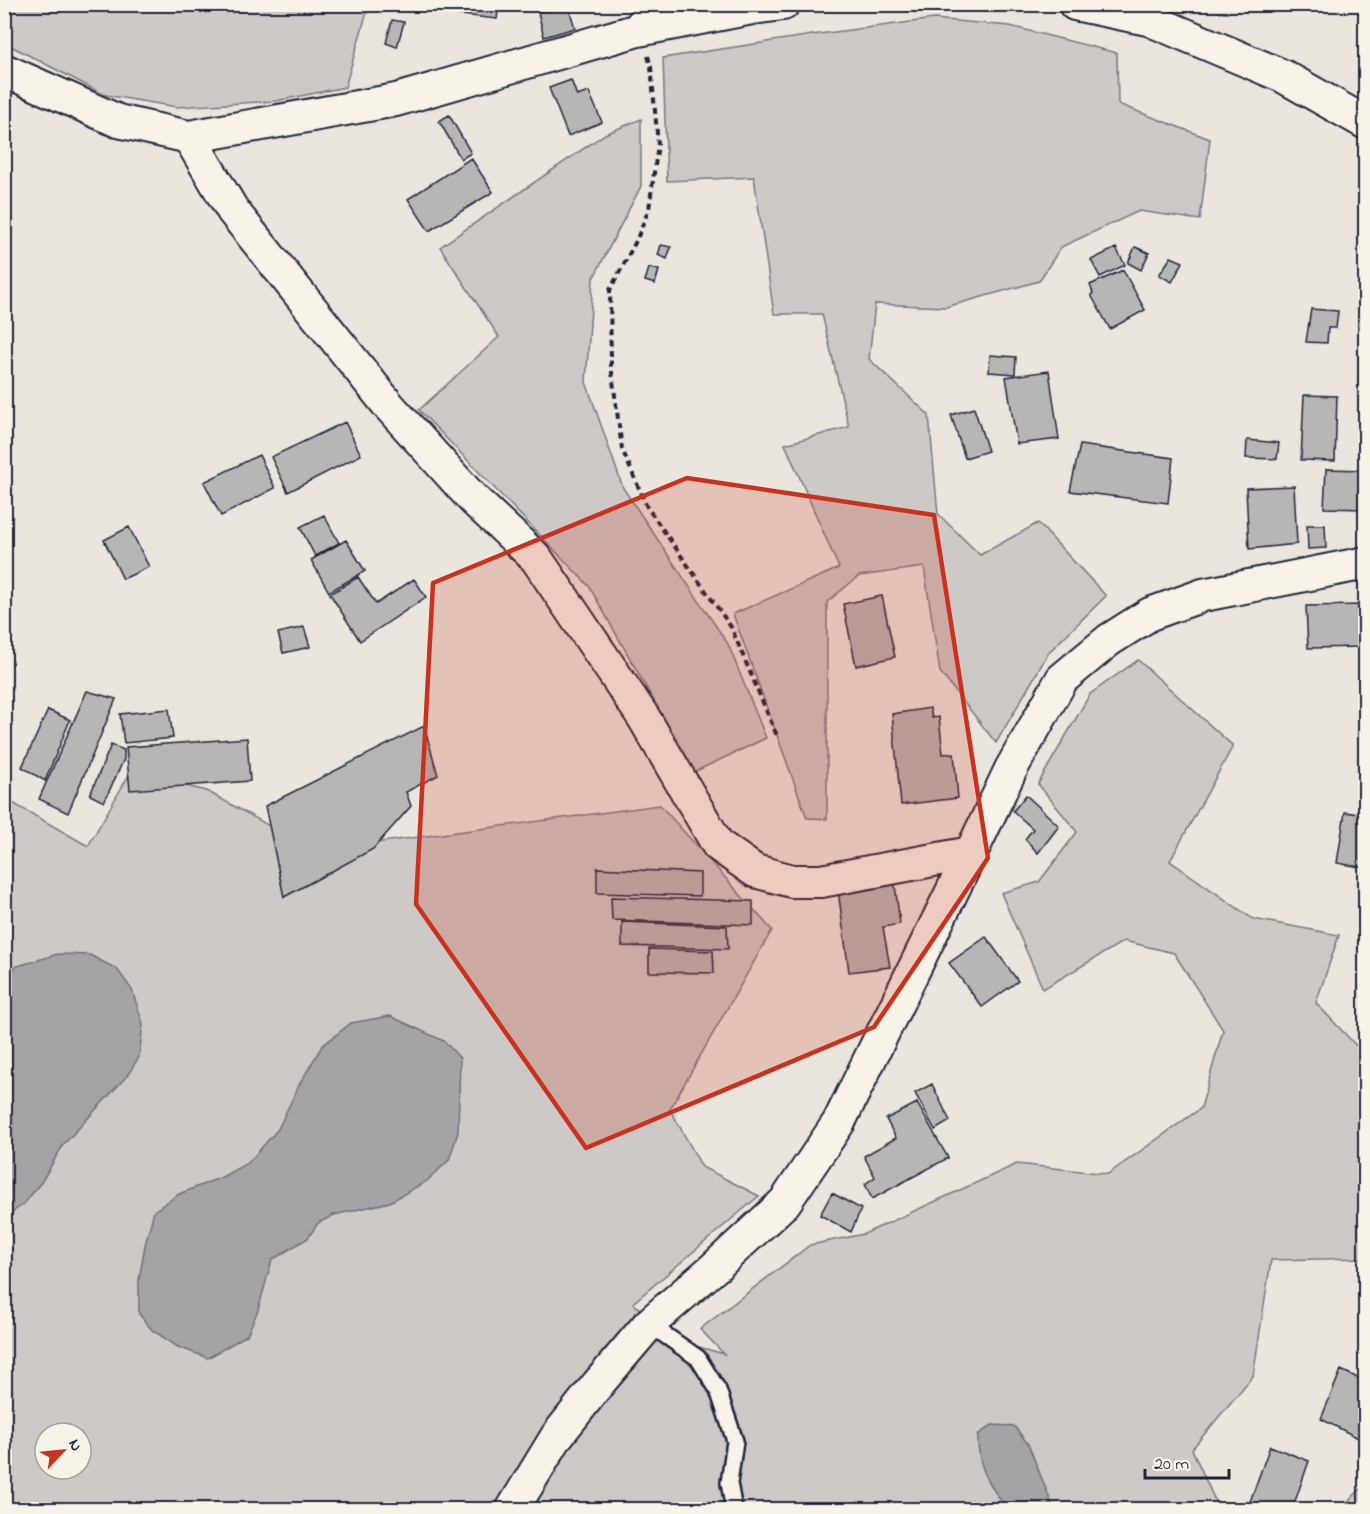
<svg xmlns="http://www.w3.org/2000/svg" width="1370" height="1514" font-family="'Indie Flower',sans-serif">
<rect width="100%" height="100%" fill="#eae6de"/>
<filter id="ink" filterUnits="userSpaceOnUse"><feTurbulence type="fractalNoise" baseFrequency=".0167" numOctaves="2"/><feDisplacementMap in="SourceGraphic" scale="12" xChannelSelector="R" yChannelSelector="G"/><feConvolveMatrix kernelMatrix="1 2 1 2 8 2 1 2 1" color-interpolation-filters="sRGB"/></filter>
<g filter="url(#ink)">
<path fill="#cdc9c6" stroke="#787680" stroke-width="1.5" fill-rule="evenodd" d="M 4,5 L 5,4 L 369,5 L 345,87 L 276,101 L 177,107 L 105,95 L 5,43 Z
M 934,19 L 1010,26 L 1117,53 L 1118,104 L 1210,139 L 1200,220 L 1139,211 L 1061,247 L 1039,281 L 946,307 L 875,304 L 869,359 L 929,415 L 938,514 L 980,555 L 1038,523 L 1106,596 L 1049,652 L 996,743 L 940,672 L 924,567 L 859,576 L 827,602 L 827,819 L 807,818 L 733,614 L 839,568 L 785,444 L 849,427 L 822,314 L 774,314 L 754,177 L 667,181 L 663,58 L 819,34 Z
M 641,119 L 641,186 L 593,279 L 586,382 L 623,488 L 728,644 L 766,738 L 694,772 L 589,586 L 419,410 L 499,337 L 440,247 L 605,134 Z
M 1138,660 L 1233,746 L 1170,861 L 1253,919 L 1339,935 L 1316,1003 L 1365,1055 L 1365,1258 L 1271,1260 L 1253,1376 L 1192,1449 L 1217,1505 L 1221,1509 L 5,1509 L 4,798 L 88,846 L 130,773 L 207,791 L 314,851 L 660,805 L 772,930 L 670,1109 L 702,1167 L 759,1196 L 633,1303 L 674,1340 L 724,1354 L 700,1329 L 810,1245 L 864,1234 L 1017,1164 L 1108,1174 L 1201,1108 L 1223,1030 L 1174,953 L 1124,941 L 1043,989 L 1001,893 L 1039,882 L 1077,832 L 1038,784 L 1090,694 ZM 45,1433 L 81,1433 L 81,1469 L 45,1469 Z
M 1365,1485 L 1365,1509 L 1340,1509 Z"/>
<path fill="#a6a3a6" stroke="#716f7b" stroke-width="1.5" d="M 58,954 L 90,955 L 117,969 L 132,990 L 143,1024 L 139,1057 L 127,1076 L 63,1145 L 42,1181 L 24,1204 L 5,1217 L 5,973 L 18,966 Z
M 390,1016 L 444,1041 L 460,1058 L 458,1132 L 449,1160 L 427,1181 L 390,1202 L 334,1215 L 318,1223 L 308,1238 L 272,1260 L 258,1310 L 247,1335 L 208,1358 L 178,1347 L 152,1330 L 139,1314 L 139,1280 L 145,1245 L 154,1211 L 179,1194 L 222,1177 L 249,1162 L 278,1129 L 299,1085 L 322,1046 L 351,1023 Z
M 992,1425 L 1014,1426 L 1028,1444 L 1054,1509 L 1007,1509 C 989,1485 977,1467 978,1435 Z"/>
<path fill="#b8b6b5" stroke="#22223b" stroke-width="1.5" d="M 435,4 L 499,4 L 497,19 L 435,12 Z
M 568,5 L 575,28 L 544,37 L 538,12 Z
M 392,20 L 404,22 L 397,47 L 386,43 Z
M 571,80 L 577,96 L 589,92 L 602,122 L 568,136 L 549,88 Z
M 449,115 L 471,153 L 461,159 L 439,121 Z
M 471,158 L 493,192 L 429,231 L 408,199 Z
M 661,245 L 671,247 L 667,259 L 658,255 Z
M 1135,247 L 1149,253 L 1141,270 L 1128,263 Z
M 1116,248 L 1125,265 L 1100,277 L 1091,260 Z
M 1171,257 L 1183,262 L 1172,282 L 1159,275 Z
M 649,268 L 659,270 L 655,284 L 645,281 Z
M 1123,270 L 1145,310 L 1110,329 L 1091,295 L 1093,293 L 1090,285 Z
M 1311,309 L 1338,311 L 1336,328 L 1328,328 L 1327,343 L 1306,342 Z
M 990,355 L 1016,357 L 1015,374 L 989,372 Z
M 1049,371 L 1059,439 L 1017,444 L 1006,377 Z
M 1304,395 L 1337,396 L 1335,461 L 1301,460 Z
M 974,408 L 988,451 L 965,458 L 951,415 Z
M 345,422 L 361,455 L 288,492 L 271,457 Z
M 1247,440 L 1279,443 L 1277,459 L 1246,458 Z
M 1080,445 L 1173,458 L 1168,503 L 1070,491 Z
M 259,455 L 275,488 L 221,516 L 204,482 Z
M 1326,469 L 1366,470 L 1366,509 L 1324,508 Z
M 1294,486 L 1297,544 L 1249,549 L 1246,488 Z
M 324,515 L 339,543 L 315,556 L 300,527 Z
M 1307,525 L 1325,525 L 1326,548 L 1308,549 Z
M 129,527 L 149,567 L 123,579 L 104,540 Z
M 346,540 L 365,571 L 329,592 L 311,560 Z
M 358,577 L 376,604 L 414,579 L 426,597 L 360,641 L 330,594 Z
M 882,596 L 895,657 L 856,666 L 843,604 Z
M 1363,605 L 1365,647 L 1308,648 L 1306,606 Z
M 304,627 L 310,647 L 283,653 L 278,633 Z
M 87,691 L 116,699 L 68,813 L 39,799 Z
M 930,708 L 932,718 L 939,717 L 943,754 L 954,753 L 958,798 L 901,805 L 892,714 Z
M 169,709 L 173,738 L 124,743 L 120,714 Z
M 48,710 L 70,720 L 45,781 L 22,767 Z
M 424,726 L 438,775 L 406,792 L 411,806 L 373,849 L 284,897 L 265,806 Z
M 247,738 L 250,781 L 130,790 L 126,747 Z
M 111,745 L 124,750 L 124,759 L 104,802 L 90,795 Z
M 1026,795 L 1059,826 L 1038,853 L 1025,839 L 1033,829 L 1013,811 Z
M 1345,812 L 1366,815 L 1366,868 L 1337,863 Z
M 597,868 L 700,873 L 700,896 L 597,893 Z
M 894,877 L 900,924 L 883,927 L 890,967 L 849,972 L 838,890 Z
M 611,897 L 753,901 L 753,925 L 612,920 Z
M 622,922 L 727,926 L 728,949 L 622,946 Z
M 986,937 L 1018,981 L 982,1007 L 949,963 Z
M 649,949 L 713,951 L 714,973 L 649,972 Z
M 932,1084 L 950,1121 L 935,1130 L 915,1093 Z
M 917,1103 L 948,1158 L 872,1199 L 865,1184 L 875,1177 L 864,1156 L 896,1138 L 886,1119 Z
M 832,1193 L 861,1209 L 851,1232 L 820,1215 Z
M 1341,1370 L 1366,1382 L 1366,1442 L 1321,1419 Z
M 1270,1446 L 1309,1461 L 1292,1510 L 1247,1510 Z"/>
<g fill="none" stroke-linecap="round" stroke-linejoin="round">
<g stroke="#22223b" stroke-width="20">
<path id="service" d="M 649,1324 L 698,1358 L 718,1390 L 735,1441 L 729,1483 L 734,1510"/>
</g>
<g stroke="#22223b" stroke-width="36">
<path id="minor" d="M 1075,4 L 1148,19 L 1283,76 L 1366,123
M 638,30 L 752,8 L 783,4
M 4,70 L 118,121 L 189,137 L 396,100 L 638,30 L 657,4
M 189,137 L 233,211 L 389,406 L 473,499 L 536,558 L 644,718 L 718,845 L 755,871 L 792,881 L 821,881 L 971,853
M 512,1510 L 557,1436 L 598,1384 L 649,1324 L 715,1267 L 785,1202 L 839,1122 L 971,853 L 1011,769 L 1062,679 L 1109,640 L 1150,614 L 1203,595 L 1366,563"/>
</g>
<path stroke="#22223b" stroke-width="4" stroke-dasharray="6 4.5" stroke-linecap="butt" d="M 648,56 L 651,67 L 658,144 L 649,209 L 636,241 L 610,290 L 611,365 L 622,449 L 647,507 L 731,627 L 777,736"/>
<use href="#service" stroke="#f7f3e8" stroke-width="15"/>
<use href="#minor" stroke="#f7f3e8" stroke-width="32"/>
</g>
</g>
<path fill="#c8321e" fill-opacity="0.2" stroke="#c8321e" stroke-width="4.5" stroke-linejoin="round" d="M 687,478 L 934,515 L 988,858 L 874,1027 L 586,1148 L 416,904 L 433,583 Z"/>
<rect width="1370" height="1514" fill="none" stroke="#f7f3e8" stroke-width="24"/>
<rect x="12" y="12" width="1346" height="1490" fill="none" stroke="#22223b" stroke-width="2" filter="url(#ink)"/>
<g transform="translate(63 1451) rotate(64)"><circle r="28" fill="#f7f3e8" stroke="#a29fa3" stroke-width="1.5"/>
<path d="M0-4.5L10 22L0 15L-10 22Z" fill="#c8321e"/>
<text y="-9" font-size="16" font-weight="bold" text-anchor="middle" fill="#22223b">N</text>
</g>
<path d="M1145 1469v9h84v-9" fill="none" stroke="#22223b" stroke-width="3"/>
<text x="1154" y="1469" font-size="18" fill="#22223b" stroke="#f7f3e8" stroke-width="4.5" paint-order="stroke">20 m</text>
</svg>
